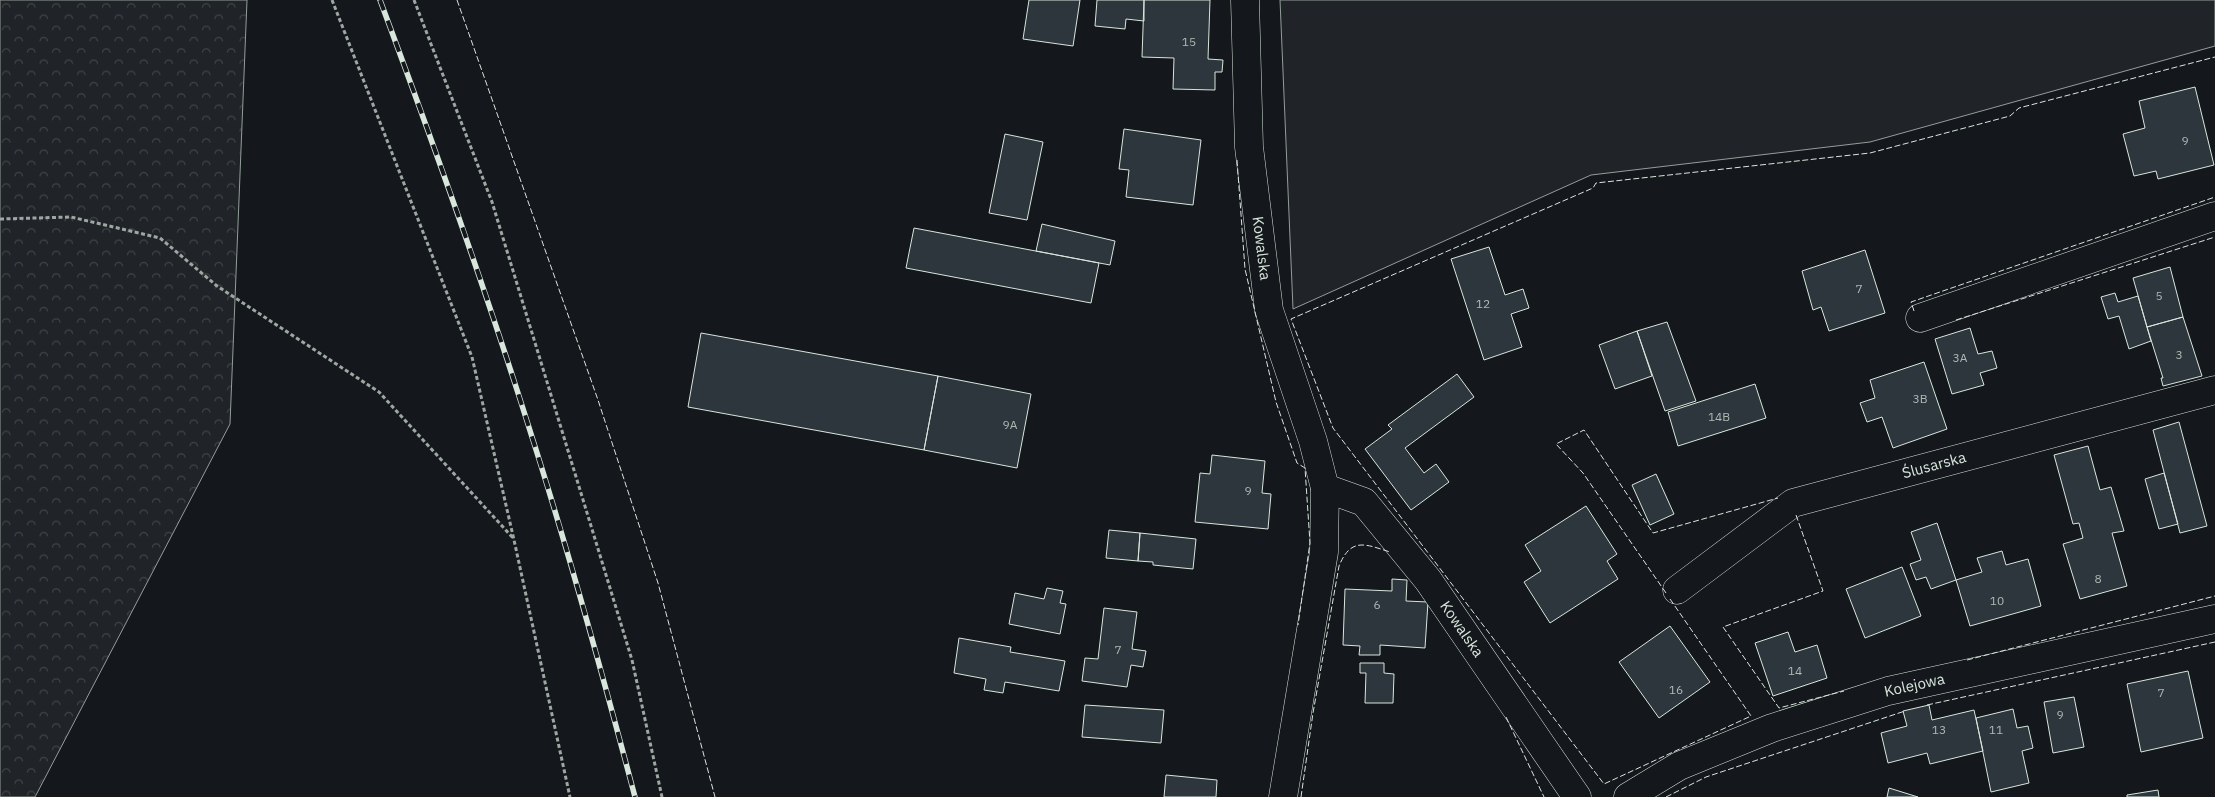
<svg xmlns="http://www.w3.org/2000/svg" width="2215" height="797" font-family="'IBM Plex Sans',sans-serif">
<defs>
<pattern id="forest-crowns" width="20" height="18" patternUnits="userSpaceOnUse" patternTransform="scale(1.25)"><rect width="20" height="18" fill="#202428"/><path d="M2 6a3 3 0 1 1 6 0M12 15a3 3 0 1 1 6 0" fill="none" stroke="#404447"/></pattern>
</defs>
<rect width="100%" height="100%" fill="#14181c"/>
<path fill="#202428" stroke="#939e99" d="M 1280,0 L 2215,0 L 2215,46 L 1870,142 L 1591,175 L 1293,309 Z"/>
<path fill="url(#forest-crowns)" stroke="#939e99" d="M 0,0 L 247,0 L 230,424 L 35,797 L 0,797 Z"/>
<path fill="#2c363c" stroke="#d8e6dc" d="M 1029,0 L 1080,0 L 1073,46 L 1023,39 Z
M 1097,0 L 1144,0 L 1144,21 L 1126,19 L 1125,29 L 1095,26 Z
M 1144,0 L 1210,0 L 1208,59 L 1223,60 L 1222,72 L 1215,72 L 1215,90 L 1173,89 L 1174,58 L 1142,57 Z
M 2195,87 L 2214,165 L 2158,179 L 2156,171 L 2134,176 L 2123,134 L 2145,128 L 2139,101 Z
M 1124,129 L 1201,140 L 1193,205 L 1126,197 L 1129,170 L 1119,169 Z
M 1005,134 L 1043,142 L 1027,220 L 989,213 Z
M 1042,224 L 1115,241 L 1110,265 L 1036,251 Z
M 914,228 L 1099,263 L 1091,303 L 906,268 Z
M 1489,247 L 1505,295 L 1523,289 L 1529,308 L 1511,314 L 1522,347 L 1484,360 L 1451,259 Z
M 1865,250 L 1885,313 L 1829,331 L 1821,307 L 1813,310 L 1802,271 Z
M 2170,267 L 2183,317 L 2147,327 L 2133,278 Z
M 2115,293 L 2118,302 L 2138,296 L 2151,341 L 2129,349 L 2119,316 L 2108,319 L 2101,297 Z
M 2183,317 L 2202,376 L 2163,386 L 2161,378 L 2163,378 L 2147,327 Z
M 1667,322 L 1696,401 L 1665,411 L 1637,331 Z
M 1970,328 L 1978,354 L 1992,351 L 1997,368 L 1980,373 L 1984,385 L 1952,394 L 1935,339 Z
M 1637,331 L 1652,376 L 1615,389 L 1599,345 Z
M 701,333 L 938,376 L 924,450 L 688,407 Z
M 1924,362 L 1947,429 L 1893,448 L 1882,417 L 1867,422 L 1860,403 L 1875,398 L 1870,380 Z
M 1457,374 L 1474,397 L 1405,448 L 1424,473 L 1436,464 L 1449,482 L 1411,510 L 1365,449 L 1392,429 L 1388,425 Z
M 938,376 L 1031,394 L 1017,468 L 924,450 Z
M 1755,384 L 1766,418 L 1678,446 L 1668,412 Z
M 2179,422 L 2207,526 L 2180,533 L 2153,430 Z
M 2088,446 L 2100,490 L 2111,487 L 2124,531 L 2112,533 L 2127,586 L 2080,599 L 2063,544 L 2083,538 L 2079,523 L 2073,524 L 2054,455 Z
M 1212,455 L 1265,461 L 1262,493 L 1271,494 L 1268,529 L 1195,522 L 1200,473 L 1210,474 Z
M 2164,473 L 2178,524 L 2159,529 L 2145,479 Z
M 1656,474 L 1674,514 L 1650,525 L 1632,485 Z
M 1586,506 L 1617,554 L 1607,561 L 1618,579 L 1550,623 L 1524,582 L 1541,571 L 1525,545 Z
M 1937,523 L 1956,580 L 1931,589 L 1926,577 L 1916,580 L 1910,564 L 1921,560 L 1911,532 Z
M 1109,530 L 1140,533 L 1138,561 L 1106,558 Z
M 1140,533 L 1196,539 L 1193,569 L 1153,565 L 1153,562 L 1138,561 Z
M 2002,551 L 2006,565 L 2028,559 L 2041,606 L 1970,626 L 1956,580 L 1982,572 L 1977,558 Z
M 1902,567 L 1921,616 L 1865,638 L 1846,589 Z
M 1392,579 L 1407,580 L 1406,601 L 1428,602 L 1425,648 L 1380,645 L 1380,655 L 1359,655 L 1360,646 L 1343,645 L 1345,589 L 1392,591 Z
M 1047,588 L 1063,591 L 1060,603 L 1066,604 L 1060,634 L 1009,624 L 1015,593 L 1044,599 Z
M 1104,608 L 1137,612 L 1132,649 L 1146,651 L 1143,667 L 1131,665 L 1127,687 L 1082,681 L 1085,658 L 1098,659 Z
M 1670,626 L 1710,682 L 1659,718 L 1619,662 Z
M 1788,632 L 1795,652 L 1817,645 L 1827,678 L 1773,696 L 1755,643 Z
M 959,638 L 1011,647 L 1010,652 L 1065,661 L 1059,691 L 1005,682 L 1003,693 L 984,690 L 986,679 L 954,673 Z
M 1360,663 L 1384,663 L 1384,673 L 1394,674 L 1393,703 L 1365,703 L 1366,673 L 1360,673 Z
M 2188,671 L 2203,738 L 2141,752 L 2127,684 Z
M 2074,697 L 2084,747 L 2053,753 L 2044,702 Z
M 1085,705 L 1164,710 L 1161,743 L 1082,737 Z
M 1929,705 L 1932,720 L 1974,710 L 1983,751 L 1930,764 L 1927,753 L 1888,763 L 1881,733 L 1907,726 L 1903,711 Z
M 2013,709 L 2017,728 L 2028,726 L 2033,748 L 2022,751 L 2029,783 L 1991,792 L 1976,718 Z
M 1166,775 L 1217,780 L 1216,797 L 1164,797 Z
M 1889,788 L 1918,797 L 1887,797 Z
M 2158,790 L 2159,797 L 2127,797 L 2127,795 Z"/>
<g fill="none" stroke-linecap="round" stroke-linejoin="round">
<g stroke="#d8e6dc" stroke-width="29">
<g id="minor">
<path id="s1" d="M 1245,0 L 1249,147 L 1269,310 L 1313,441 L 1325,488 L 1324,552 L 1283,797"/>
<path d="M 1920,318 L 2215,216"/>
<path id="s2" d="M 1325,488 L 1364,502 L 1428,580 L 1577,797"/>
<path id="s3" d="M 1677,590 L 1793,503 L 2215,390"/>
<path id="s4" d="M 1628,797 L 1679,766 L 1772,728 L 1888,691 L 2215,619"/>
</g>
</g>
<path stroke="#9da8a2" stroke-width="3" stroke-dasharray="4 2.5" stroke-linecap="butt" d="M 332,0 L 472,357 L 514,540 L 570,797
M 414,0 L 492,202 L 632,660 L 662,797
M 0,219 L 71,217 L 160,238 L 217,286 L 379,392 L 514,539"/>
<use href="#minor" stroke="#14181c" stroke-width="28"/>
<g stroke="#d8e6dc" stroke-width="5.5">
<path id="rail" d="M 380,0 C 434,145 486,290 532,437 C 570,556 603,676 635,797"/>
</g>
<use href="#rail" stroke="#14181c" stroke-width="4" stroke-dasharray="11" stroke-linecap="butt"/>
<path stroke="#d8e6dc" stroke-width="1" stroke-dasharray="6 2.5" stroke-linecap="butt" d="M 457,0 L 598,400 L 658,583 L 715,797
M 1237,160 L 1245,269 L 1276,402 L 1297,463 L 1305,468 L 1310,543 L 1298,625
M 1914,311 L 1911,302 L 2215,197
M 1956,320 L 2215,237
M 1796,515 L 1823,591 L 1723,627 L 1779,708 L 1844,691
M 1666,593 L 1583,473 L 1556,444 L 1584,430 L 1653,533 L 1778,498
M 1670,599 L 1751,716 L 1604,784 L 1333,428 L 1291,319 L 1593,188 L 1596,183 L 1870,153 L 2010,116 L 2019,108 L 2215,57
M 1967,660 L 2215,596
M 1927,705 L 2215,642
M 1506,717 L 1544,797
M 1301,797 L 1313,713 L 1339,566 C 1351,537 1365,544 1390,552
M 1666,797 L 1706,777 L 1905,711"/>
</g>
<g text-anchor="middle" stroke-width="4" stroke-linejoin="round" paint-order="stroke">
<g font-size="12" fill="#adbab4">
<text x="1189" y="46">15</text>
<text x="2185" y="145">9</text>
<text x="1859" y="293">7</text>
<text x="2159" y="300">5</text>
<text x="1483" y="308">12</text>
<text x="2179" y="359">3</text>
<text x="1960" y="362">3A</text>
<text x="1920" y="403">3B</text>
<text x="1719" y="421">14B</text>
<text x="1010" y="429">9A</text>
<text x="1248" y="495">9</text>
<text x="2098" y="583">8</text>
<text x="1997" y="605">10</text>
<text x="1377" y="609">6</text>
<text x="1118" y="654">7</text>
<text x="1795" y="675">14</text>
<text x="1676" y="694">16</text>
<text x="2161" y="697">7</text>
<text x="2060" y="719">9</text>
<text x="1939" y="734">13</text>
<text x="1996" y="734">11</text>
</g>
<g font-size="15" fill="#d8e6dc" stroke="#14181c">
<text dy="5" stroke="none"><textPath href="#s1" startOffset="249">Kowalska</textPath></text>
<text dy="5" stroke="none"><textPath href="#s3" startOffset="291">Ślusarska</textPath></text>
<text dy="5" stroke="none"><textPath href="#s2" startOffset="202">Kowalska</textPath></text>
<text dy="5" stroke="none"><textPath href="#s4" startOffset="309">Kolejowa</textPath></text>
</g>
</g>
</svg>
